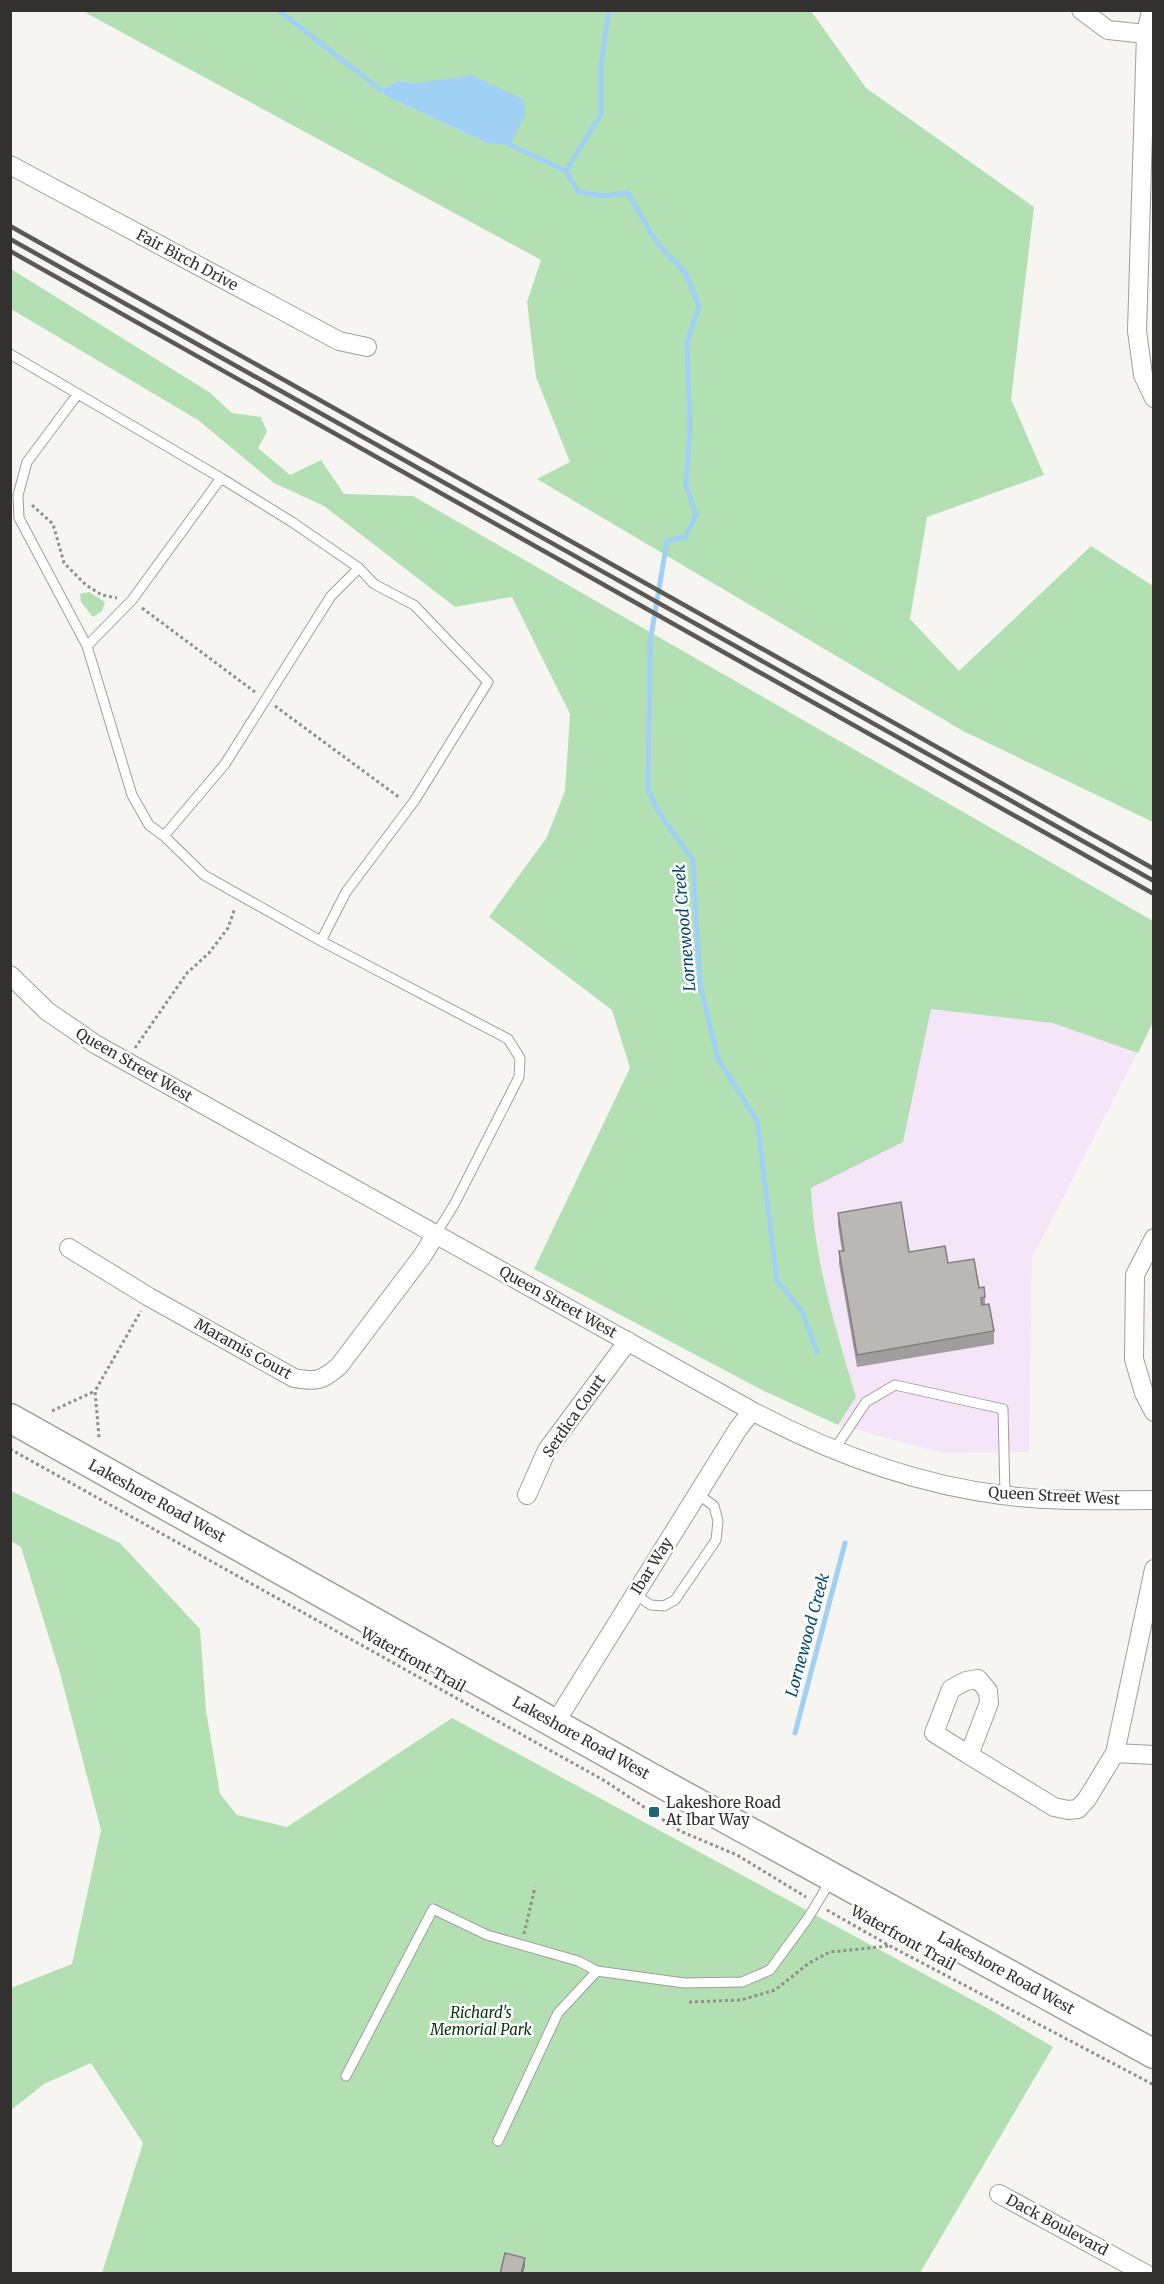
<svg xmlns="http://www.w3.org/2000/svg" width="1164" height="2284" font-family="Merriweather,serif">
<rect width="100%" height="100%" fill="#f7f5f1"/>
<path fill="#f4e5f8" d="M 935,895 L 1153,1022 L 1032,1258 L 1029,1452 L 943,1453 L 838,1425 L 856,1397 L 831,1314 L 812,1215 L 805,1077 Z"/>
<path fill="#b3e0b2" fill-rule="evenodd" d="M 85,11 L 811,11 L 866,88 L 1034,207 L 1011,399 L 1044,475 L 927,517 L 910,619 L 959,671 L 1091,546 L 1153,586 L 1153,822 L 963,731 L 537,479 L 570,462 L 536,377 L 527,302 L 541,260 L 88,14 ZM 397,81 L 417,83 L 487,143 L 386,96 L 381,90 Z
M 11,269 L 209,392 L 232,413 L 261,417 L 267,432 L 258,448 L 290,475 L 321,460 L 344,494 L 413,496 L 1153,921 L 1153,1022 L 1138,1053 L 1053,1023 L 931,1009 L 903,1142 L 811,1188 C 814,1259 836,1330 856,1397 L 838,1425 L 760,1389 L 534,1269 L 630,1068 L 612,1010 L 489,917 L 547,837 L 565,791 L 570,714 L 512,597 L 455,607 L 324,506 L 274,483 L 198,420 L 11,309 Z
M 89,592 L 105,602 L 102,611 L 93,617 L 81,602 L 80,594 Z
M 11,1491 L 120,1543 L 200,1629 L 206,1710 L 220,1794 L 237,1815 L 287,1827 L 452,1718 L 987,2008 L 1053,2047 L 920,2273 L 102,2273 L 143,2143 L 91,2063 L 44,2084 L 11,2110 L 11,1988 L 72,1964 L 101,1830 L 60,1673 L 21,1547 L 11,1541 Z"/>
<path fill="#a0d0f4" d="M 472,75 L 524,100 L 525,115 L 510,145 L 487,143 L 386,96 L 381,90 L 397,81 L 417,83 Z"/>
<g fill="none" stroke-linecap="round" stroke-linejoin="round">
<path stroke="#a0d0f4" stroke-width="5" d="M 278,10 L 381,90
M 609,10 L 601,64 L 601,114 L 566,171 L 578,192 L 604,196 L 628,193 L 657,243 L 686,274 L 699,306 L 687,343 L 690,426 L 686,485 L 696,515 L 685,537 L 667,541 L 650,642 L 648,790 L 661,816 L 693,860 L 700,984 L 718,1059 L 757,1121 L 777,1281 L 802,1311 L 817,1352
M 510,145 L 566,171
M 795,1733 L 845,1543"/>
<g stroke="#a19e9c" stroke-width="11">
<path id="service" d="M 10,354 L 221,478 L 292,522 L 359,568 L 374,584 L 414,605 L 488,682 L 415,800 L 346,892 L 321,941
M 77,395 L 27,462 L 18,495 L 19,518 L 87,646 L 132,795 L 149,825 L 164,836 L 204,875 L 321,941 L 508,1039 L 520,1058 L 519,1077 L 455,1203 L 436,1234
M 87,646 L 132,600 L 221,478
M 164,836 L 225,764 L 331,596 L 359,568
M 834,1450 L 866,1402 L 895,1385 L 1003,1409 L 1005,1496
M 634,1594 L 651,1605 L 664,1606 L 675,1600 L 716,1540 L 718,1521 L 714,1506 L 698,1494
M 346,2076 L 433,1909 L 487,1935 L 578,1961 L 597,1971 L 684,1983 L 742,1982 L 770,1970 L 808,1918 L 831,1880
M 498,2141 L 558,2013 L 597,1971"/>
</g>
<g stroke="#a19e9c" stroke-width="20">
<path id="minor" d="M 1081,10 L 1108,30 L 1146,34
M 1151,10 L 1146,34 L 1137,331 L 1143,375 L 1154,398
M 10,165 L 339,341 L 367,347
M 10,975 L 47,1011 L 95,1044 L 752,1411 C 831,1453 913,1484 1002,1495 C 1052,1502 1103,1500 1154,1500
M 1154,1238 L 1135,1275 L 1134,1359 L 1144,1393 L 1154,1412
M 69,1248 L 149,1297 L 294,1378 C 316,1382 322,1381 339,1366 L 423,1255 L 436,1234
M 527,1495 L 547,1450 L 628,1341
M 555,1723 L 738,1429 L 752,1411
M 1115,1753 L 1154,1755
M 969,1755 L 934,1733 L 951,1689 L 966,1681 L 978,1679 L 988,1691 L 989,1703 L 969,1755 L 1054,1807 L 1068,1810 L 1078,1809 L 1087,1799 L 1115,1753 L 1154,1569
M 999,2194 L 1146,2274"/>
</g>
<g stroke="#a19e9c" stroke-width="31">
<path id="primary" d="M 10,1418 L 650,1777 L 1154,2054"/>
</g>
<path stroke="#92908e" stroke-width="3" stroke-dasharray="3 3" stroke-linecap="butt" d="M 32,505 L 53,524 L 64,563 L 86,585 L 102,595 L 117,598
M 142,608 L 255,692
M 275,706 L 400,798
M 135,1048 L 187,973 L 209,953 L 228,928 L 235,908
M 52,1411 L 95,1391
M 99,1437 L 95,1391 L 141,1311
M 10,1449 L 605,1781 L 680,1831 L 737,1855 L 806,1897
M 827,1910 L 890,1946 L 1154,2085
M 524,1934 L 535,1887
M 689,2002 L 741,2000 L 775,1990 L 809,1963 L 830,1952 L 889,1946"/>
<use href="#service" stroke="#fff" stroke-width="9"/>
<use href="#minor" stroke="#fff" stroke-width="18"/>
<use href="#primary" stroke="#fff" stroke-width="28"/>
<path stroke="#5a5957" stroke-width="4.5" d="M 10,226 L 1154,869
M 10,239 L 1154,881
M 10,251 L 1154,894"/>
</g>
<path fill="#a09d9c" d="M 838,1213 L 909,1252 L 948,1263 L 979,1288 L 985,1297 L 985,1305 L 994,1331 L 994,1344 L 857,1367 L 839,1264 L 839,1251 L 842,1251 L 838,1225 Z"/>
<path fill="#82807f" d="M 525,2258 L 525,2266 L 523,2274 L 521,2274 Z"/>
<path fill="#bab7b5" stroke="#82807f" stroke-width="1.5" d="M 901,1202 L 909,1252 L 945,1246 L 948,1263 L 974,1259 L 979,1288 L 984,1287 L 985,1297 L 981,1298 L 982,1305 L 989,1304 L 994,1331 L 857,1355 L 839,1251 L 844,1251 L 838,1213 Z
M 505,2253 L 525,2258 L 521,2274 L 500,2274 Z"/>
<rect fill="#1e6773" stroke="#fff" stroke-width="2" x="648" y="1806" width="12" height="12" rx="3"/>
<g text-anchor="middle" stroke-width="5" stroke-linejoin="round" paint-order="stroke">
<g font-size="15" fill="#323130" stroke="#fff">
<text transform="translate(187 260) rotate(28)" y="5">Fair Birch Drive</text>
<text transform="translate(134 1065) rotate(30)" y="5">Queen Street West</text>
<text transform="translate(558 1302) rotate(29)" y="5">Queen Street West</text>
<text transform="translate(243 1349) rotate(29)" y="5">Maramis Court</text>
<text transform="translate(574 1416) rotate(-55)" y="5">Serdica Court</text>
<text transform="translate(1054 1496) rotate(3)" y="5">Queen Street West</text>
<text transform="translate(157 1501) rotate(29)" y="5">Lakeshore Road West</text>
<text transform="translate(652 1566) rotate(-58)" y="5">Ibar Way</text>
<text transform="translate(413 1660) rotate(29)" y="5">Waterfront Trail</text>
<text transform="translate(581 1738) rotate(29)" y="5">Lakeshore Road West</text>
<text transform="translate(903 1938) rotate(29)" y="5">Waterfront Trail</text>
<text transform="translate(1006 1973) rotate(29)" y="5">Lakeshore Road West</text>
<text transform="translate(1057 2225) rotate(28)" y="5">Dack Boulevard</text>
</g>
<g font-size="15" fill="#323130" stroke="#fff" text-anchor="start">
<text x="666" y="1808">Lakeshore Road<tspan x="666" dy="17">At Ibar Way</tspan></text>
</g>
<g font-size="15" font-style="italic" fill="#033608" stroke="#fff">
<text x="481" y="2018">Richard's<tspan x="481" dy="17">Memorial Park</tspan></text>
</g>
<g font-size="16" font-style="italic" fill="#034970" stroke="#fff">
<text transform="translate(684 928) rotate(-95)" y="6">Lornewood Creek</text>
<text transform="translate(807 1635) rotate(-75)" y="6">Lornewood Creek</text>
</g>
</g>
<rect width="1164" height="2284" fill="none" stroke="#323130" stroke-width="24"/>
</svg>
